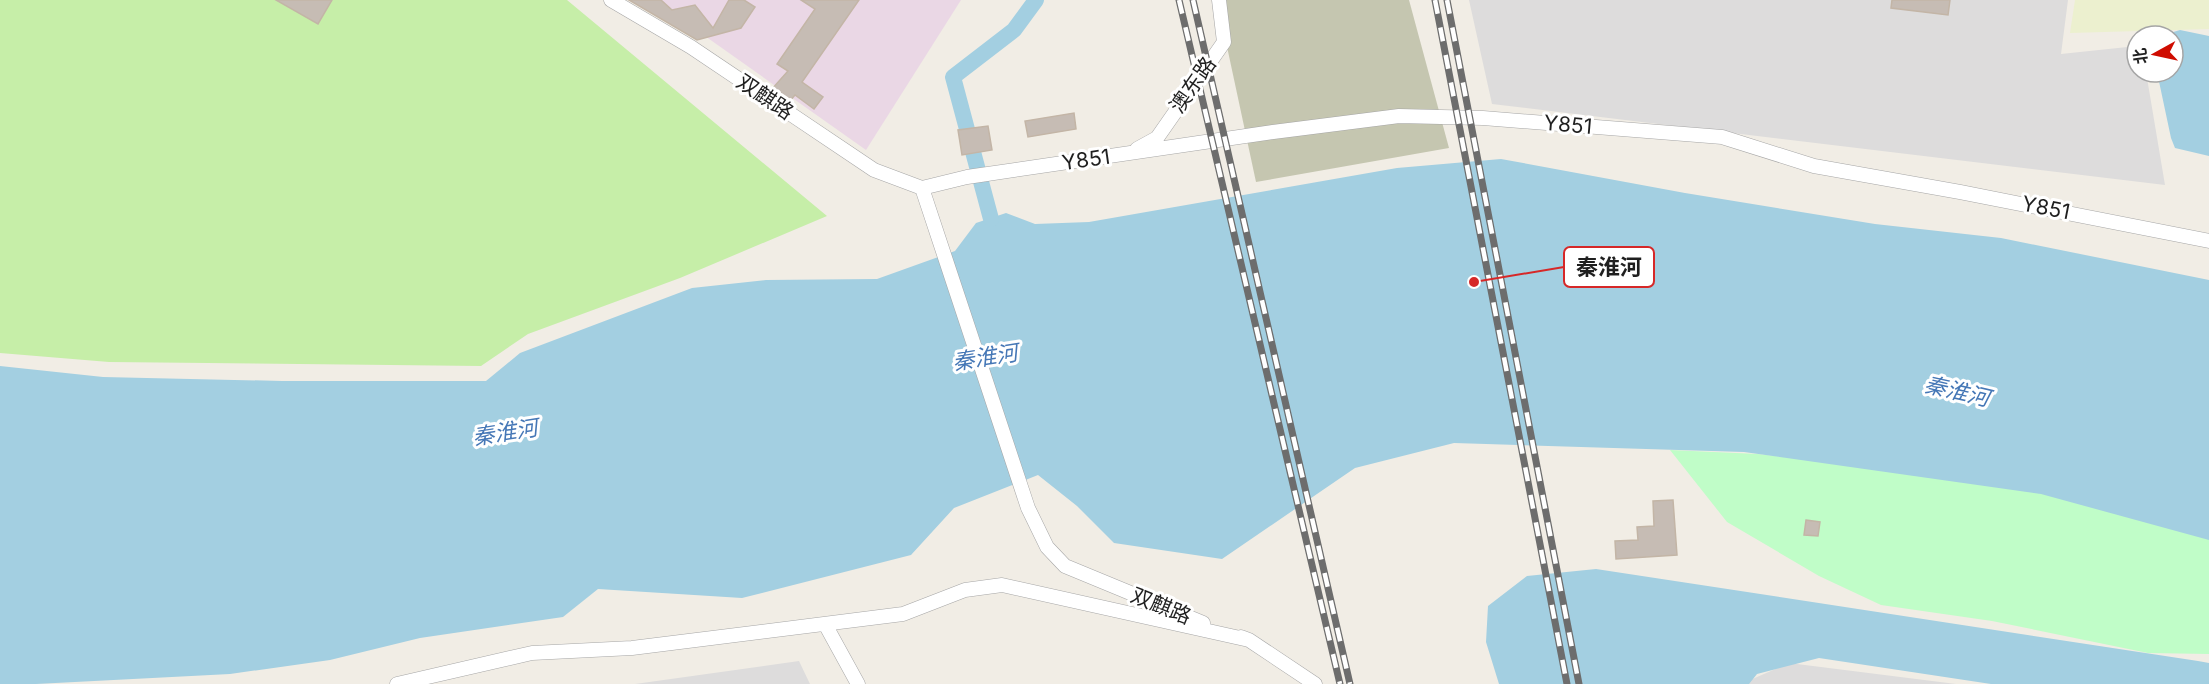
<svg xmlns="http://www.w3.org/2000/svg" width="2209" height="684" font-family="Inter,'Noto Sans SC',sans-serif">
<rect width="100%" height="100%" fill="#f1ede5"/>
<path fill="#dddcdc" d="M 1469,0 L 2068,0 L 2061,54 L 2137,46 L 2137,72 L 2146,72 L 2165,185 L 1492,104 Z
M 799,661 L 810,684 L 635,684 Z
M 1789,663 L 1956,684 L 1741,684 Z"/>
<path fill="#ead7e5" d="M 654,0 L 961,0 L 866,150 Z"/>
<path fill="#c5c6b0" d="M 1217,0 L 1409,0 L 1449,148 L 1256,182 Z"/>
<path fill="#ecf0cf" d="M 2075,0 L 2209,0 L 2209,29 L 2070,33 Z"/>
<path fill="#c6eea8" d="M 0,0 L 567,0 L 827,216 L 680,278 L 528,334 L 481,366 L 109,362 L 0,353 Z"/>
<path fill="#c0fdc8" d="M 1670,450 L 1758,454 L 2053,488 L 2209,533 L 2209,654 L 2148,653 L 1992,621 L 1881,605 L 1819,576 L 1727,522 Z"/>
<path fill="#a3cfe1" d="M 2180,30 L 2209,36 L 2209,156 L 2175,148 L 2171,138 L 2157,72 L 2173,72 L 2173,36 L 2160,36 Z
M 1501,159 L 1685,193 L 1875,224 L 2001,238 L 2209,280 L 2209,540 L 2041,494 L 1744,452 L 1454,443 L 1355,468 L 1222,559 L 1114,543 L 1077,506 L 1038,475 L 954,508 L 911,555 L 742,598 L 598,589 L 563,617 L 420,638 L 330,660 L 230,674 L 36,684 L 0,684 L 0,366 L 103,377 L 282,381 L 486,381 L 520,353 L 692,288 L 766,280 L 877,279 L 955,251 L 976,223 L 1006,213 L 1035,224 L 1089,222 L 1397,168 Z
M 1596,569 L 2198,661 L 2209,663 L 2209,684 L 1991,684 L 1819,658 L 1757,674 L 1749,684 L 1499,684 L 1486,642 L 1488,606 L 1527,576 Z"/>
<g fill="none" stroke-linecap="round" stroke-linejoin="round">
<path stroke="#a3cfe1" stroke-width="16" d="M 991,219 L 953,77 L 1014,30 L 1036,0"/>
</g>
<path fill="#c6bcb4" stroke="#c3b5a6" stroke-width="1.5" d="M 276,0 L 332,0 L 318,24 Z
M 629,0 L 661,0 L 672,10 L 695,5 L 713,28 L 729,0 L 744,0 L 755,7 L 741,28 L 697,40 Z
M 801,0 L 859,0 L 802,82 L 823,97 L 814,109 L 795,95 L 789,102 L 771,90 L 788,71 L 777,64 L 815,9 Z
M 1892,0 L 1950,0 L 1948,15 L 1891,8 Z
M 1074,113 L 1076,129 L 1028,137 L 1025,121 Z
M 988,126 L 992,150 L 962,155 L 958,130 Z
M 1673,500 L 1677,555 L 1616,559 L 1615,541 L 1638,540 L 1637,527 L 1654,526 L 1653,501 Z
M 1806,520 L 1820,522 L 1818,536 L 1804,535 Z"/>
<g fill="none" stroke-linecap="round" stroke-linejoin="round">
<g stroke="#a6a6a6" stroke-width="15">
<path id="street" d="M 611,0 L 691,47 L 874,170 L 922,188
M 1137,149 L 1157,138 L 1224,42 L 1219,0
M 922,188 L 967,177 L 1273,132 L 1399,116 L 1483,118 L 1722,137 L 1814,166 L 1960,192 L 2209,241
M 922,188 L 1028,508 L 1047,547 L 1065,566 L 1203,623
M 825,624 L 858,684
M 1241,637 L 1249,640 L 1315,684
M 397,684 L 532,653 L 632,648 L 903,614 L 965,590 L 1002,585 L 1249,640"/>
</g>
<use href="#street" stroke="#fff" stroke-width="14"/>
<g stroke="#6d6d6d" stroke-width="7">
<path id="rail" d="M 1179,0 L 1340,684
M 1193,0 L 1350,684
M 1435,0 L 1567,684
M 1447,0 L 1579,684"/>
</g>
<use href="#rail" stroke="#fff" stroke-width="4.5" stroke-dasharray="14" stroke-linecap="butt"/>
</g>
<g text-anchor="middle" stroke-width="6" stroke-linejoin="round" paint-order="stroke">
<g font-size="21" fill="#1f1f1f" stroke="#fff">
<text transform="translate(1193 85) rotate(-55)" y="7">澳东路</text>
<text transform="translate(765 97) rotate(34)" y="7">双麒路</text>
<text transform="translate(1568 125) rotate(5)" y="7">Y851</text>
<text transform="translate(1086 160) rotate(-8)" y="7">Y851</text>
<text transform="translate(2046 208) rotate(11)" y="7">Y851</text>
<text transform="translate(1161 606) rotate(22)" y="7">双麒路</text>
</g>
<g font-size="22" font-style="italic" fill="#4577b6" stroke="#fff">
<text transform="translate(985 357) rotate(-9)" y="8">秦淮河</text>
<text transform="translate(1957 391) rotate(13)" y="8">秦淮河</text>
<text transform="translate(505 432) rotate(-9)" y="8">秦淮河</text>
</g>
</g>
<path fill="none" stroke="#d62828" stroke-width="2" d="M1474 282L1564 267"/>
<circle fill="#d62828" stroke="#fff" stroke-width="2" cx="1474" cy="282" r="6"/>
<rect fill="#fff" stroke="#d62828" stroke-width="2" x="1564" y="247" width="90" height="40" rx="6"/>
<g font-size="22" text-anchor="middle" font-weight="bold" fill="#1f1f1f">
<text x="1609" y="275">秦淮河</text>
</g>
<g transform="translate(2155 54) rotate(262)"><circle r="28" fill="#ffffff" stroke="#a5a5a5" stroke-width="1.5"/>
<path d="M0-4.5L10 22L0 15L-10 22Z" fill="#cf0c00"/>
<text y="-9" font-size="16" font-weight="bold" text-anchor="middle" fill="#1f1f1f">北</text>
</g>
</svg>
